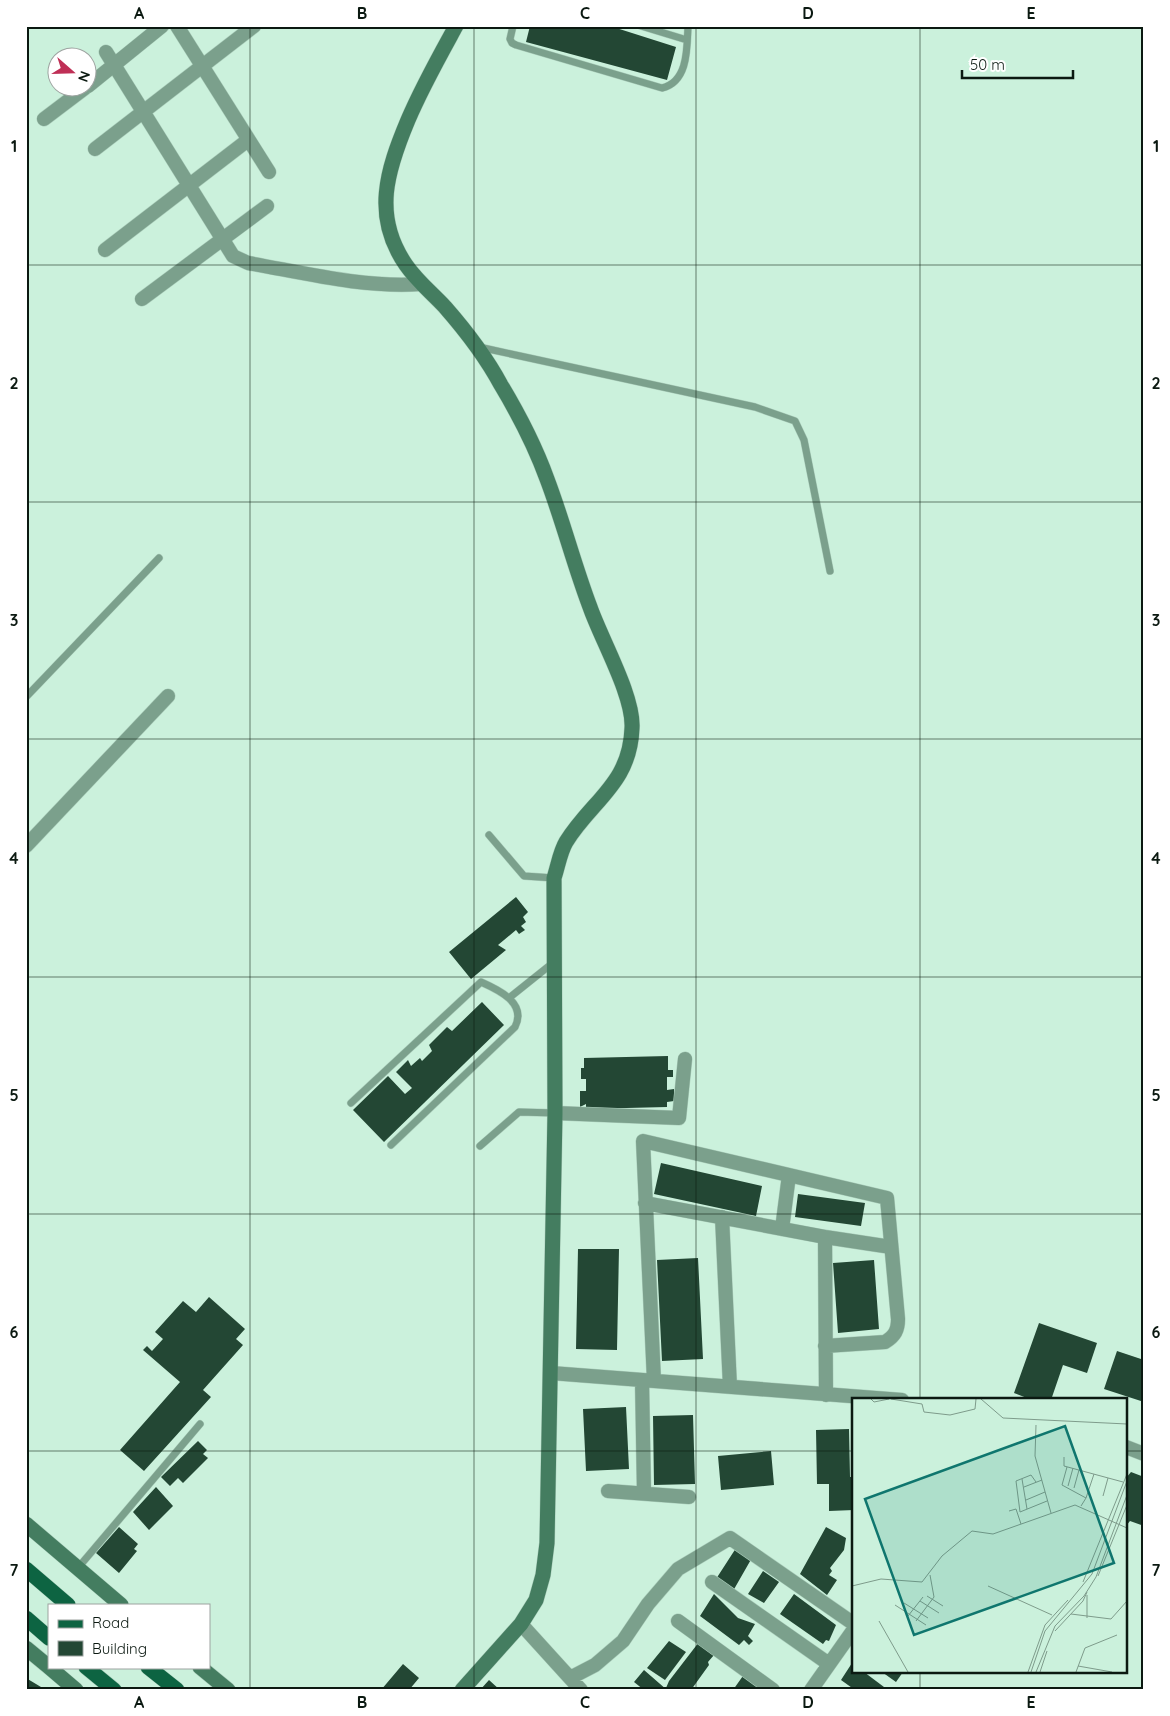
<svg xmlns="http://www.w3.org/2000/svg" width="1170" height="1716" font-family="Quicksand,sans-serif">
<rect width="100%" height="100%" fill="#cbf1dc"/>
<path fill="#234734" d="M 530,26 L 610,26 L 676,47 L 667,80 L 526,42 Z
M 516,897 L 528,912 L 523,917 L 526,922 L 521,926 L 525,930 L 519,934 L 516,930 L 498,945 L 506,950 L 471,979 L 449,952 Z
M 482,1002 L 504,1025 L 384,1142 L 353,1110 L 388,1076 L 405,1094 L 412,1088 L 396,1072 L 408,1060 L 411,1066 L 420,1058 L 422,1061 L 432,1051 L 429,1045 L 447,1027 L 452,1031 Z
M 668,1056 L 668,1070 L 673,1070 L 673,1077 L 667,1077 L 667,1090 L 674,1089 L 674,1101 L 667,1102 L 667,1107 L 586,1109 L 586,1104 L 580,1107 L 580,1091 L 586,1091 L 586,1079 L 581,1079 L 581,1068 L 584,1068 L 584,1058 Z
M 661,1163 L 762,1186 L 756,1216 L 654,1194 Z
M 798,1194 L 865,1203 L 861,1226 L 795,1217 Z
M 578,1249 L 619,1249 L 617,1350 L 576,1349 Z
M 698,1258 L 703,1359 L 662,1361 L 657,1260 Z
M 874,1260 L 879,1329 L 838,1333 L 833,1263 Z
M 209,1297 L 245,1329 L 236,1339 L 243,1345 L 203,1390 L 211,1397 L 144,1471 L 120,1450 L 180,1382 L 143,1350 L 147,1346 L 152,1351 L 163,1339 L 155,1332 L 183,1301 L 196,1312 Z
M 1039,1323 L 1097,1343 L 1087,1373 L 1063,1365 L 1051,1400 L 1032,1400 L 1014,1393 Z
M 1117,1351 L 1144,1360 L 1144,1402 L 1104,1389 Z
M 626,1407 L 629,1469 L 586,1471 L 583,1409 Z
M 693,1415 L 695,1484 L 654,1485 L 653,1416 Z
M 849,1429 L 850,1477 L 854,1477 L 854,1510 L 829,1511 L 829,1484 L 817,1484 L 816,1430 Z
M 198,1441 L 207,1450 L 203,1454 L 208,1458 L 183,1483 L 178,1478 L 170,1486 L 161,1477 Z
M 771,1451 L 774,1485 L 721,1490 L 718,1456 Z
M 1131,1472 L 1144,1477 L 1144,1526 L 1130,1521 L 1126,1526 L 1126,1478 Z
M 156,1487 L 173,1506 L 149,1530 L 133,1512 Z
M 119,1527 L 138,1544 L 134,1549 L 137,1551 L 119,1573 L 96,1553 Z
M 826,1527 L 846,1538 L 844,1550 L 830,1568 L 832,1571 L 829,1575 L 837,1580 L 827,1595 L 800,1574 Z
M 738,1545 L 753,1556 L 733,1591 L 716,1579 Z
M 763,1571 L 779,1582 L 764,1603 L 748,1594 Z
M 714,1594 L 738,1618 L 755,1624 L 748,1636 L 753,1641 L 749,1645 L 744,1640 L 739,1645 L 700,1616 Z
M 794,1594 L 836,1625 L 829,1641 L 826,1640 L 823,1644 L 780,1614 Z
M 669,1641 L 686,1652 L 665,1680 L 647,1668 Z
M 699,1642 L 714,1655 L 708,1662 L 709,1665 L 691,1690 L 668,1690 L 666,1688 L 669,1681 Z
M 852,1663 L 854,1672 L 864,1672 L 888,1690 L 855,1690 L 841,1680 Z
M 403,1664 L 419,1678 L 409,1690 L 381,1690 Z
M 644,1670 L 667,1690 L 644,1690 L 634,1682 Z
M 882,1672 L 903,1672 L 896,1682 Z
M 745,1673 L 761,1684 L 756,1690 L 733,1690 Z
M 26,1678 L 46,1690 L 26,1690 Z
M 489,1680 L 500,1690 L 480,1690 Z"/>
<g fill="none" stroke-linecap="round" stroke-linejoin="round">
<g stroke="#accebc" stroke-width="8">
<path id="lane" d="M 513,26 L 510,39 L 512,43 L 516,45 L 662,88 C 688,82 687,49 688,26
M 641,26 L 687,40
M 479,347 L 755,407 L 795,421 L 804,440 L 830,571
M 26,697 L 159,558
M 489,835 L 524,876 L 554,878
M 509,998 L 554,962
M 351,1103 L 481,982 C 499,990 527,1003 515,1027 L 391,1145
M 480,1146 L 519,1112 L 555,1113
M 77,1569 L 200,1424"/>
</g>
<g stroke="#accebc" stroke-width="15">
<path id="street" d="M 177,26 L 269,172
M 106,52 L 233,256 L 248,263 C 305,273 363,288 421,284
M 88,86 L 162,26
M 44,119 L 85,88
M 95,149 L 254,26
M 105,250 L 248,140
M 142,299 L 267,206
M 26,846 L 168,696
M 555,1113 L 679,1118 L 685,1059
M 645,1203 L 825,1237 L 891,1247
M 722,1217 L 730,1387
M 782,1229 L 789,1175
M 825,1237 L 826,1395
M 551,1373 L 902,1400
M 642,1380 L 644,1493
M 654,1381 L 643,1141 L 887,1198 L 898,1319 C 898,1330 895,1336 885,1342 L 825,1346
M 1126,1447 L 1144,1454
M 608,1491 L 689,1497
M 712,1582 L 829,1664
M 678,1621 L 773,1690
M 521,1624 L 570,1678 L 595,1665 L 623,1641 L 648,1604 L 678,1569 L 730,1538 L 854,1624
M 570,1678 L 581,1690
M 811,1690 L 854,1629"/>
</g>
<g stroke="#accebc" stroke-width="16">
<path id="secondary" d="M 456,26 C 439,57 422,87 408,120 C 387,170 372,216 406,265 C 417,281 432,293 445,307 C 466,331 486,357 501,385 C 519,415 535,446 547,479 C 563,521 574,565 590,607 C 601,639 634,696 632,728 C 630,784 592,800 566,842 C 560,852 558,866 554,878 L 555,1113 L 547,1543 L 543,1575 L 536,1600 L 521,1624 L 462,1690
M 26,1524 L 121,1605
M 26,1648 L 49,1667
M 49,1667 L 76,1690
M 200,1667 L 228,1690"/>
</g>
<g stroke="#accebc" stroke-width="16">
<path id="primary" d="M 26,1569 L 68,1605
M 26,1618 L 49,1638
M 86,1667 L 114,1690
M 148,1667 L 177,1690"/>
</g>
<use href="#lane" stroke="#7ba08c" stroke-width="7"/>
<use href="#street" stroke="#7ba08c" stroke-width="14"/>
<use href="#secondary" stroke="#447d60" stroke-width="15"/>
<use href="#primary" stroke="#0d6442" stroke-width="15"/>
</g>
<path fill="none" stroke="#0b1911" stroke-width="1" stroke-opacity="0.55" d="M 250,26 L 250,1690M 474,26 L 474,1690M 696,26 L 696,1690M 920,26 L 920,1400M 26,265 L 1144,265M 26,502 L 1144,502M 26,739 L 1144,739M 26,977 L 1144,977M 26,1214 L 1144,1214M 26,1451 L 854,1451M 1126,1451 L 1144,1451M 920,1672 L 920,1690"/>
<g transform="translate(852 1398)">
<rect width="275" height="275" fill="#cbf1dc"/>
<path fill="none" stroke="#7e9b8b" stroke-width="1" d="M 19,1 L 22,4 L 37,1M 39,1 L 70,6 L 72,14 L 98,17 L 123,11 L 124,1M 129,1 L 151,20 L 275,26M 184,27 L 183,58 L 199,115M 212,59 L 212,68 L 271,84M 215,69 L 210,87 L 234,100 L 229,108M 170,81 L 175,111M 184,84 L 179,77 L 164,83 L 168,114 L 195,103M 216,88 L 221,70M 172,89 L 190,82M 222,90 L 227,72M 251,98 L 256,80M 234,100 L 242,76M 174,102 L 193,94M 157,113 L 164,111 L 169,126M 246,178 L 275,107M 231,184 L 275,76M 0,188 L 29,181 L 70,184 L 90,158 L 120,133 L 141,136 L 223,107 L 275,130M 136,188 L 200,217M 75,198 L 91,208M 68,203 L 87,215M 52,205 L 76,220M 43,207 L 74,227M 219,216 L 259,221 L 275,203M 56,218 L 71,199M 235,220 L 235,197M 27,223 L 56,274M 64,223 L 82,199 L 78,177M 203,233 L 231,203 L 235,194M 226,268 L 260,274M 176,274 L 193,227 L 216,202M 179,274 L 193,233 L 240,176 L 275,83M 184,274 L 203,228 L 232,198 L 244,179 L 275,97M 188,274 L 195,253M 224,274 L 233,250 L 265,237"/>
<path fill="#0f766e" fill-opacity="0.15" stroke="#0f766e" stroke-width="2.5" d="M 213,28 L 262,165 L 62,237 L 13,101 Z"/>
<rect width="275" height="275" fill="none" stroke="#0b1911" stroke-width="2.5"/>
</g>
<rect width="1170" height="1716" fill="none" stroke="#ffffff" stroke-width="55"/>
<rect x="48" y="1604" width="162" height="65" fill="#ffffff" stroke="#9da3a0"/>
<rect x="58" y="1620" width="25" height="8" fill="#0d6442" stroke="#9da3a0"/>
<text x="92" y="1628" font-size="15" fill="#0b1911">Road</text>
<rect x="58" y="1641" width="25" height="15" fill="#234734" stroke="#9da3a0"/>
<text x="92" y="1654" font-size="15" fill="#0b1911">Building</text>
<g transform="translate(72 72) rotate(110)"><circle r="24" fill="#ffffff" stroke="#9da3a0"/>
<path d="M0-4L9 19L0 12L-9 19Z" fill="#bf2f56"/>
<text y="-8" font-size="14" font-weight="bold" text-anchor="middle" fill="#0b1911">N</text>
</g>
<path d="M962 70v8h111v-8" fill="none" stroke="#0b1911" stroke-width="2.5"/>
<text x="970" y="70" font-size="15" fill="#0b1911" stroke="#ffffff" stroke-width="4" paint-order="stroke">50 m</text>
<rect x="28" y="28" width="1114" height="1660" fill="none" stroke="#0b1911" stroke-width="2"/>
<g font-size="16" text-anchor="middle" font-weight="bold" fill="#0b1911">
<text x="139" y="19">A</text>
<text x="362" y="19">B</text>
<text x="585" y="19">C</text>
<text x="808" y="19">D</text>
<text x="1031" y="19">E</text>
<text x="14" y="152">1</text>
<text x="1156" y="152">1</text>
<text x="14" y="389">2</text>
<text x="1156" y="389">2</text>
<text x="14" y="626">3</text>
<text x="1156" y="626">3</text>
<text x="14" y="864">4</text>
<text x="1156" y="864">4</text>
<text x="14" y="1101">5</text>
<text x="1156" y="1101">5</text>
<text x="14" y="1338">6</text>
<text x="1156" y="1338">6</text>
<text x="14" y="1576">7</text>
<text x="1156" y="1576">7</text>
<text x="139" y="1708">A</text>
<text x="362" y="1708">B</text>
<text x="585" y="1708">C</text>
<text x="808" y="1708">D</text>
<text x="1031" y="1708">E</text>
</g>
</svg>
